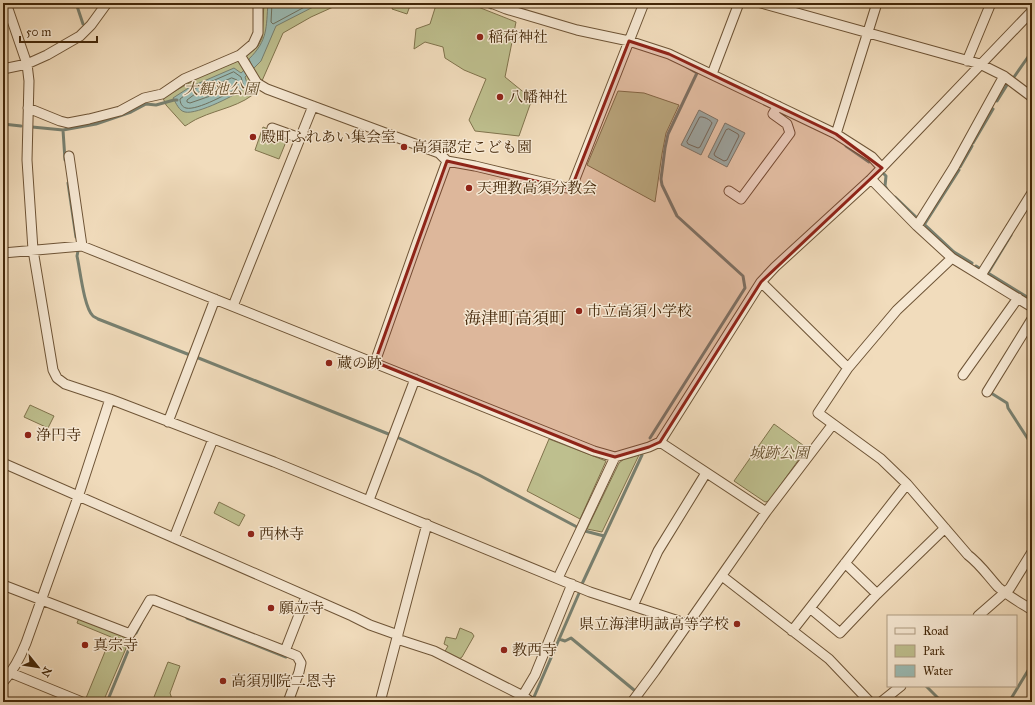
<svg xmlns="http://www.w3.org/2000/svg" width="1035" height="705" font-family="'IM FELL Great Primer','Noto Serif JP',serif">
<rect width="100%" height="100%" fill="#f1dcbc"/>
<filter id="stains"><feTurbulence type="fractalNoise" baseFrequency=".005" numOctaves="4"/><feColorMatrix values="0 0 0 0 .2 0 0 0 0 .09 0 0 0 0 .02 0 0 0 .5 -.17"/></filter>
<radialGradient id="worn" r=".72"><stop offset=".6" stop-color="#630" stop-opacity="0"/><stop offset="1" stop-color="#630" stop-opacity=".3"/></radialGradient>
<path fill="#bebf8e" stroke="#80734c" d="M 264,3 L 342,3 L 311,17 L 283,33 L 258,90 C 243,106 218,109 199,118 C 194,120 190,123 185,126 L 166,105 L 163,98 L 208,72 L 249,54 L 258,46 L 262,38 Z
M 394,3 L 411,3 L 407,14 L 392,9 Z
M 441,3 L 468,3 L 516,22 L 505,77 L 532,99 L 519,136 L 475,131 L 469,120 L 486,79 L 464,70 L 445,58 L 443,47 L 425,42 L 414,49 L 416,29 L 430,24 L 436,5 Z
M 618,91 L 644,93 L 679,105 L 666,133 L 662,154 L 655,202 L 587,165 Z
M 263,127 L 288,137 L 279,159 L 255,150 Z
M 30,405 L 54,416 L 48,428 L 24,417 Z
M 774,424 L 807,448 L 769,501 L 765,502 L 734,481 Z
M 549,439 L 606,461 L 580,519 L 527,491 Z
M 639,455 L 602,532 L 587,529 L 619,463 L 624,459 Z
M 219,502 L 245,515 L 239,526 L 214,513 Z
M 79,618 L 130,639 L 103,702 L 96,702 L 86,698 L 111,637 L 77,623 Z
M 460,628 L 472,633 L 474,636 L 462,657 L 459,659 L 444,653 L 448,646 L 444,644 L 446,637 L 456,639 Z
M 168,662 L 180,666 L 170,693 L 173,702 L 152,702 Z"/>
<path fill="#9bbbb4" stroke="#788070" d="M 268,3 L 321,3 L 276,26 L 261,61 L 245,77 L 248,86 C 238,94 197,115 185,112 C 179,111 176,103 173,98 L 190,87 L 234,68 L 241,73 L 251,64 L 249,59 C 268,40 266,28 268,3 Z
M 699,110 L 718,120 L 701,155 L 681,145 Z
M 725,123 L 745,133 L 727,167 L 708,157 Z"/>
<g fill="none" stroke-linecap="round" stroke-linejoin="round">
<path stroke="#6f715e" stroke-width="1" d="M 272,3 L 271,22 L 273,24 L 312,3
M 234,72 L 241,77 L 243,84 L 241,86 C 231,92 197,111 186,108 C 182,107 180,103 180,99 L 192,90 Z
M 232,78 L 237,80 L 237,83 L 219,93 L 190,103 L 187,102 L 187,100 L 195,94 Z
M 700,117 C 703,116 711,120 712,123 L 700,147 L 698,148 L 688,144 L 687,142 Z
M 729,129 L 738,134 L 739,136 L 727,160 L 724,161 L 715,156 L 714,154 L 726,130 Z"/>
<path stroke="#788070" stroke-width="3" d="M 76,3 L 83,24
M 480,3 L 491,8
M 1014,77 L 1028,57 L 1032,59
M 997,101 L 1007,85
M 3,124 L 21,126
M 32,127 L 63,130 L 96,124 L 131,112 L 146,104 L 156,105 L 174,100 L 177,100
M 63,130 L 65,160
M 973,143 L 993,109
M 846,146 L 869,162
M 960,167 L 972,146
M 884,174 L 886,176 L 885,186 L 888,191
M 68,183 L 76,237
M 895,197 L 916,217
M 924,224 L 954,252 L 972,263
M 924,225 L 959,170
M 78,251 L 77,256 C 80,269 84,308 93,316 C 94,317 97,318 98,319 L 190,355
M 976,266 L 981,269
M 988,273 L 1011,235
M 988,273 L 1032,300
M 196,357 L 391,435
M 991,393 L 1007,403 L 1008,408 L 1028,439
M 1032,433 L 1028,439 L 1032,446
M 399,438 L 479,475 L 577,527
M 650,438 L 745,288 L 743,276 L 677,216 L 662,185 L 661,179 L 665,148 L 668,134 L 697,73 L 687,67
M 585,531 L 604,536
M 582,584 L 642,455
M 187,618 L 286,657
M 136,633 L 141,623
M 559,639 L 565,641 L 571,638 L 634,690
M 926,686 L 942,702
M 534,697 L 580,591
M 107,702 L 133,639
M 1009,702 L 1032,664"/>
<g stroke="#6e5436" stroke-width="11">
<path id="street" d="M 6,3 L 27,64 L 29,81 L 27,160 L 33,250 L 53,370 L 57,378 L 65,384 L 110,399 L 274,462 L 590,592 L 688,624
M 491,3 L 506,9 L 577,30 L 629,41 L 669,54 L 836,134 L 872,157 L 882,168
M 761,3 L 980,64 L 1004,76 L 1032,97
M 240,55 L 257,83 L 267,89 L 439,153 L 447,161 L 475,166 L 567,188 L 573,184 L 644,3
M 967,61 L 991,3
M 3,69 L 27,64 L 47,55 L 80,36 L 91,25 L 107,3
M 712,74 L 739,3
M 28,108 L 60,121 L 68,123 L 89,119 L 120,111 L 144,98 L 162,94 L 184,79 L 240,55 L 253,44 L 258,33 L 258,3
M 272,128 L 300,138
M 836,134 L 877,3
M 69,156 L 82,246
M 871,179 L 917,226 L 952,258 L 1032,307
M 729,191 L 741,199 L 790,133 L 787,124 L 773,114 L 778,106
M 917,226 L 954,167 L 1004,76
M 3,253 L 82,246 L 594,451 L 615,457 L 649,447 L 660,442 L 761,282 L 775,267 L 871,179 L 1032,11
M 981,275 L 1032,193
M 761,282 L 848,368 L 818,413 L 833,424
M 233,306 L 313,106
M 375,362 L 417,243 L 447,161
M 848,368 L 897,310 L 952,258
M 963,375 L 1018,298
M 987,392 L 1032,319
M 168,422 L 215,299
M 660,442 L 766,512
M 3,463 L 352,616 L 370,625 L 398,635
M 369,500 L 415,379
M 174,538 L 213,439
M 845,563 L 877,594 L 945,528
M 722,576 L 829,659 L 870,702
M 558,578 L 615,457
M 3,585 L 130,634 L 150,600 L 154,600 L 285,651
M 633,606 L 658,551 L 706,473
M 810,608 L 840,633 L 877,594
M 978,616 L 1010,588 L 1032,552
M 792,631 L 907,484
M 397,639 L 434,651 L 523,696 L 531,702
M 11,673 L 82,702
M 3,682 C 14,670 20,658 26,643 L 78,497 L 110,399
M 288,702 L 299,672 L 301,663 L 297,656 L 285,651 L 306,597
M 380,702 L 427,524
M 519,702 L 535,675 L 572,584
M 632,702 L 655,671 L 766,512 L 833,424 L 881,459 L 907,484 L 968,555 C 980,564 988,576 998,587 C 1008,596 1021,603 1032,610
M 881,702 L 901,686"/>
</g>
<use href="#street" stroke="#f6e8d3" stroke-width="9"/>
</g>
<path fill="#8f2418" fill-opacity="0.2" stroke="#8f2418" stroke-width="3" stroke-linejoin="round" d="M 629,41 L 669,54 L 836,134 L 882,168 L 761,282 L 660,442 L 649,447 L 615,457 L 594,451 L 375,362 L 447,161 L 567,188 L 573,184 Z"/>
<g fill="#8f2418" stroke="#f6e8d3" stroke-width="1.5">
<circle cx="480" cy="37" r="4"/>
<circle cx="500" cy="97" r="4"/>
<circle cx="253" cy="137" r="4"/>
<circle cx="404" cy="147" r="4"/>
<circle cx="469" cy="188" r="4"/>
<circle cx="579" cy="311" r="4"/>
<circle cx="329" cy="363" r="4"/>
<circle cx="28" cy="435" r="4"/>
<circle cx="251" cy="534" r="4"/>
<circle cx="271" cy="608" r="4"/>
<circle cx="737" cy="624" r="4"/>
<circle cx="85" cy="645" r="4"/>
<circle cx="504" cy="650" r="4"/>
<circle cx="223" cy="681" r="4"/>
</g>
<g text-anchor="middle" stroke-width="3" stroke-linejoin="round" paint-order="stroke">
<g font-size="15" fill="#432709" stroke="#f6e8d3" text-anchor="start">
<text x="488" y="42">稲荷神社</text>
<text x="508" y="102">八幡神社</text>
<text x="261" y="142">殿町ふれあい集会室</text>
<text x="412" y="152">高須認定こども園</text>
<text x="477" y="193">天理教高須分教会</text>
<text x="587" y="316">市立高須小学校</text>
<text x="337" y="368">蔵の跡</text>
<text x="36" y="440">浄円寺</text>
<text x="259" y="539">西林寺</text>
<text x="279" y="613">願立寺</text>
<text x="729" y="629" text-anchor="end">県立海津明誠高等学校</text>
<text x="93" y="650">真宗寺</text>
<text x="512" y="655">教西寺</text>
<text x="231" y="686">高須別院二恩寺</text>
</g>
<g font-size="15" font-style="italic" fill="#624d2a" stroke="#f6e8d3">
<text x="221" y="94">大観池公園</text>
<text x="779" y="458">城跡公園</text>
</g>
<g font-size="17" fill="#432709" stroke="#f6e8d3">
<text x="515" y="324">海津町高須町</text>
</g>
</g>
<rect width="1035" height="705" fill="none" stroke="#f1dcbc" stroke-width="16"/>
<rect x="4" y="4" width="1027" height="697" fill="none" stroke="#432709" stroke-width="2"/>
<rect x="8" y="8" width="1019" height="689" fill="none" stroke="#432709"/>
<rect x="887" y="615" width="130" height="72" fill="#f6e8d3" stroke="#ae9b82"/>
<rect x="895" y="628" width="20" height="6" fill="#f6e8d3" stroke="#ae9b82"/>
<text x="923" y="635" font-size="12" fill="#432709">Road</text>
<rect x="895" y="645" width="20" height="12" fill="#bebf8e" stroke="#ae9b82"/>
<text x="923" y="655" font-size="12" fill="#432709">Park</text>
<rect x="895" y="665" width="20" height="12" fill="#9bbbb4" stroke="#ae9b82"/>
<text x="923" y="675" font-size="12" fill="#432709">Water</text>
<g transform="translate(38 667) rotate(120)" stroke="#f6e8d3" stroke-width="3" paint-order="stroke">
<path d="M0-3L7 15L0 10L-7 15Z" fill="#432709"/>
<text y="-6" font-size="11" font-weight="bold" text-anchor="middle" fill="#432709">N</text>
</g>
<path d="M20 36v6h77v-6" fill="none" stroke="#432709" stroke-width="2"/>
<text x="26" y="36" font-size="12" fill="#432709" stroke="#f6e8d3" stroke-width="3" paint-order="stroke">50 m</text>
<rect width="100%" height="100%" filter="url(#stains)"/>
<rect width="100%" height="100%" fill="url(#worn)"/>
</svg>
